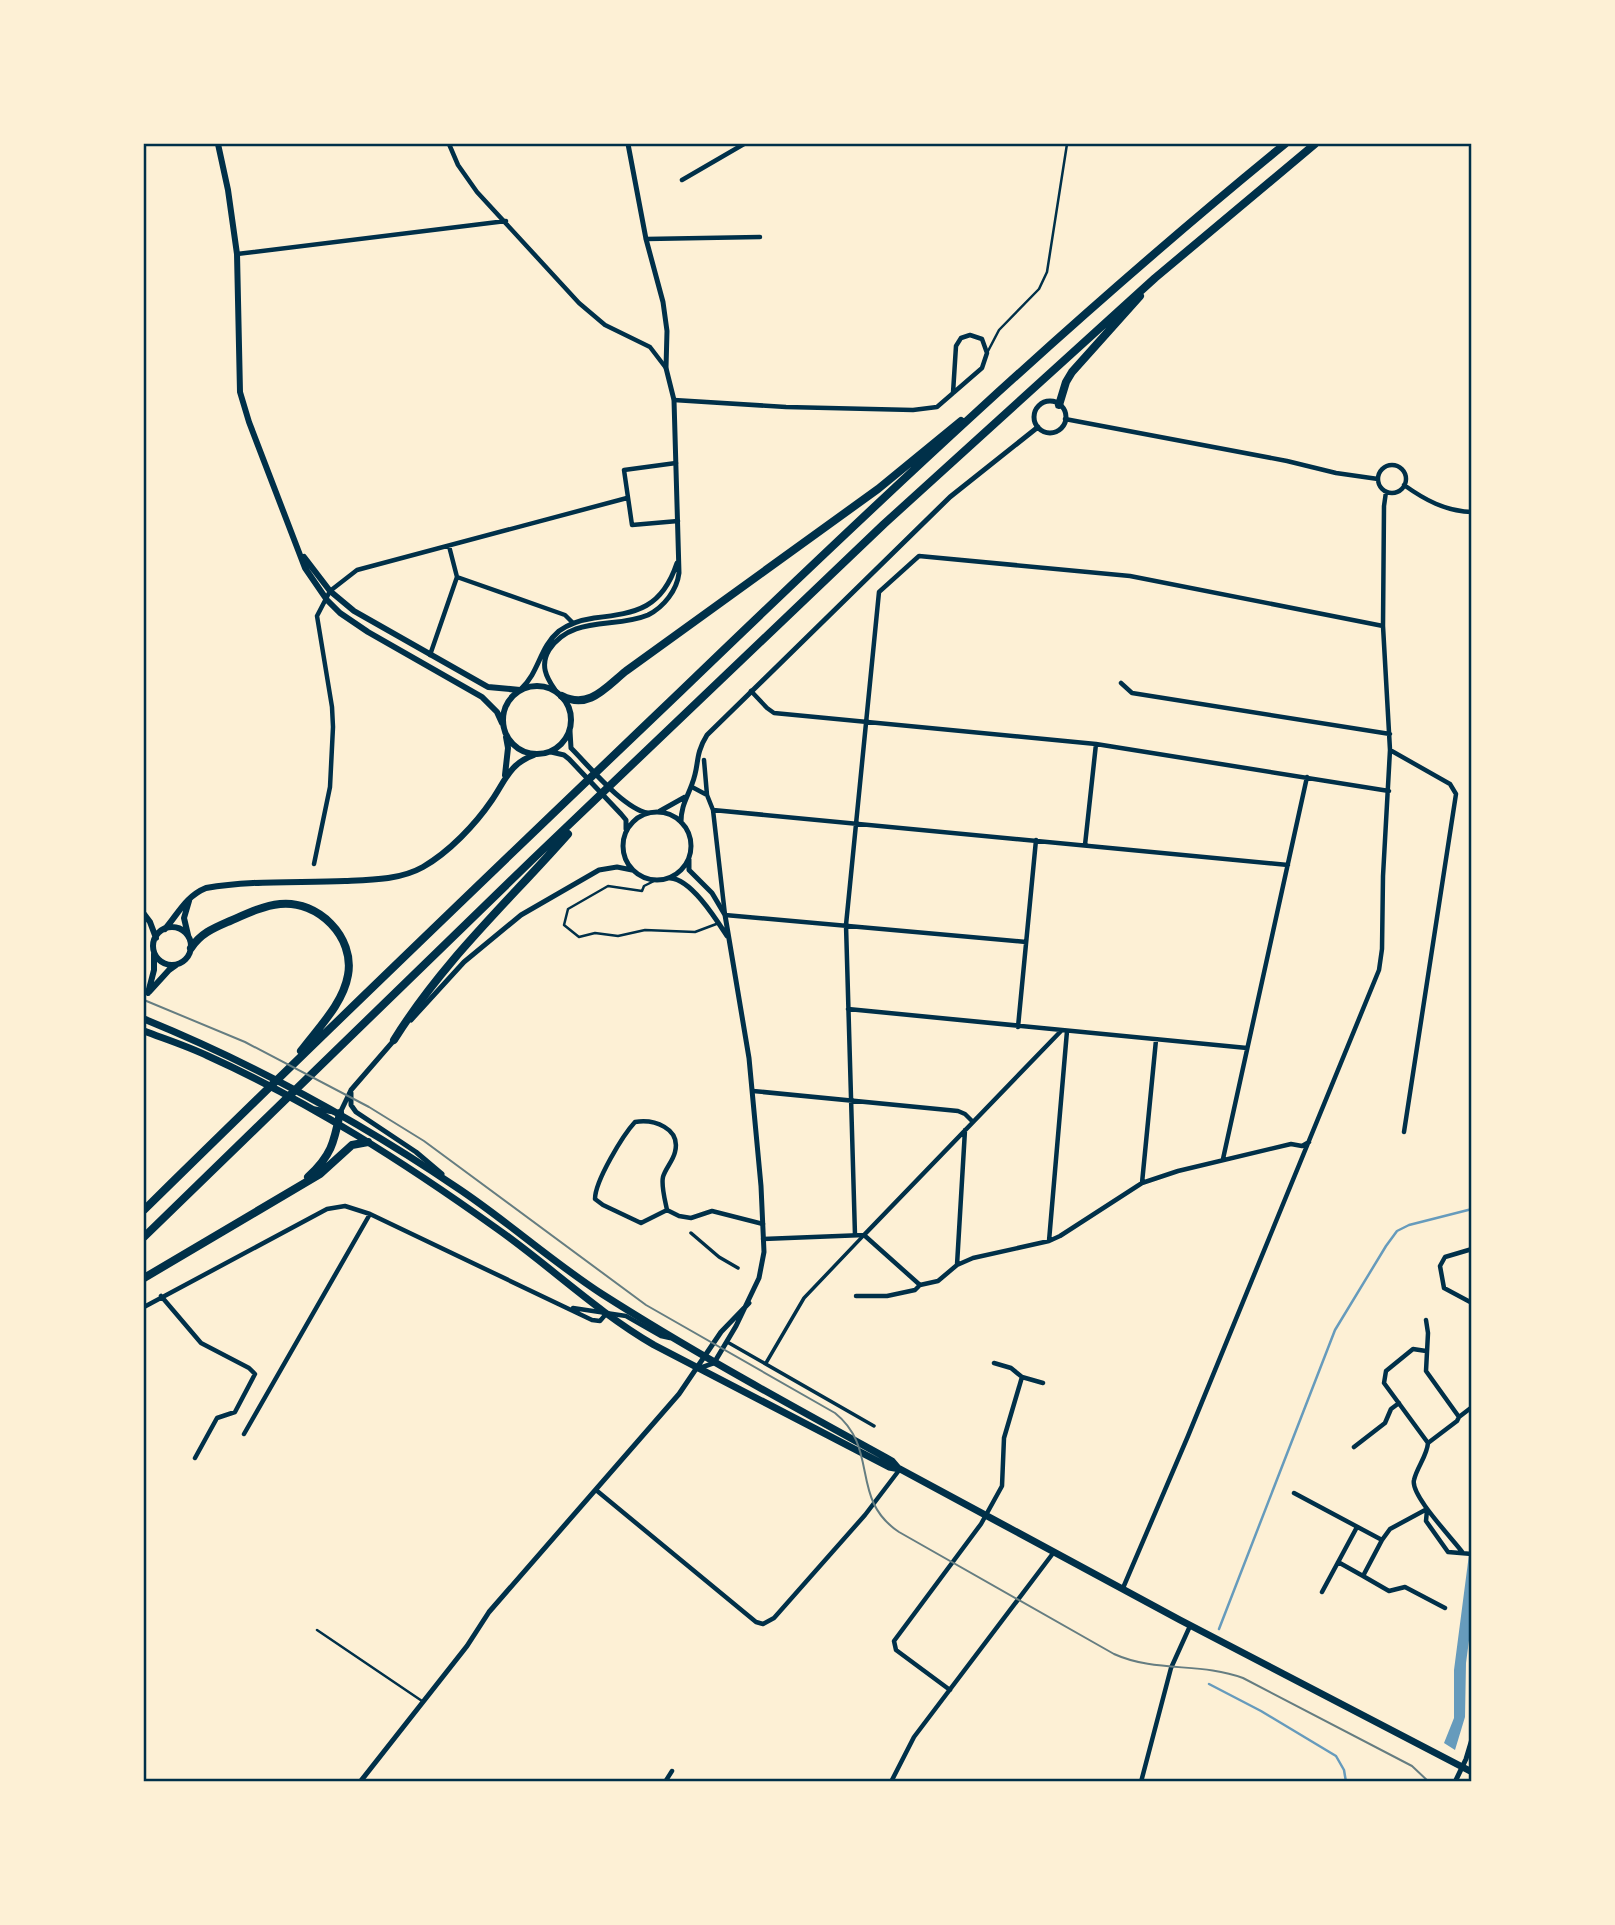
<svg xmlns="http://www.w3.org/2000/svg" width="1615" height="1925" font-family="Cabin,sans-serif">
<rect width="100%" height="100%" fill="#fdf0d5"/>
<path fill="#669bbc" d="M 1471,1539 L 1472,1618 L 1466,1663 L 1465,1717 L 1455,1750 L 1444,1743 L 1454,1718 L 1454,1670 Z"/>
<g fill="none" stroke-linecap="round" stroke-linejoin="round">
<path stroke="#669bbc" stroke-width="2.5" d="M 1219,1629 L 1335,1330 L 1386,1246 L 1397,1231 L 1409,1225 L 1472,1209
M 1209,1684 L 1261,1711 L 1336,1756 L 1344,1770 L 1346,1782"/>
<path stroke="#003049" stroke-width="2.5" d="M 987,353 L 999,330 L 1039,289 L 1047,272 L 1067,144
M 654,881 L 644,886 L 642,891 L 608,886 L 568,909 L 564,925 L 579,937 L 595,933 L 618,936 L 645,930 L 695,932 L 719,923
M 317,1630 L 422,1701"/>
<path stroke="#003049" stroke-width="3.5" d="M 691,1233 L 719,1257 L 738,1268
M 729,1343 L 874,1426
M 766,1363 L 804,1298 L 864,1235"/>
<path stroke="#003049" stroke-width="4.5" d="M 449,144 L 458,165 L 477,192 L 579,303 L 605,325 L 650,347 L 666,368
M 682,180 L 744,144
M 646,239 L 760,237
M 237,254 L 506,221
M 674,400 L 786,407 L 913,410 L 937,407 L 982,368 L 987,353 L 982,339 L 970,335 L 961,338 L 956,346 L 953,393
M 1065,419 L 1287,461 L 1336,473 L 1378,479
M 676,463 L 624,470 L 632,525 L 678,521
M1378 479a14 14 0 1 1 28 0a14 14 0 1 1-28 0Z
M 1404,485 C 1425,500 1445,511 1472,512
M 449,546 L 457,577
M 457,577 L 565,615 L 573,623
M 430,655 L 457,577
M 1121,683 L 1132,693 L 1390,734
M 751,691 L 767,708 L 774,713 L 1096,744 L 1389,791
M 1390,750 L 1450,784 L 1456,794 L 1404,1132
M 704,760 L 707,795 L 713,810 L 725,915 L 1026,942
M 692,787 L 707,795
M 713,810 L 1288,865
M 1085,845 L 1096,744
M 314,864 L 330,787 L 333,727 L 332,707 L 317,616 L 330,591 L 357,570 L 627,498
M 848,1009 L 1247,1048
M 1018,1027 L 1036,840
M 753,1091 L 958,1111 L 965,1114 L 973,1122
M 1223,1159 L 1307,777
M 1142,1183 L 1156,1040
M 667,1210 L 641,1223 L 603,1205 L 595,1199 C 595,1181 623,1135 635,1122 C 654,1119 681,1128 675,1152 C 673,1161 665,1169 663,1177 C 661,1186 665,1200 667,1210 L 679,1216 L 691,1218 L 712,1211 L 763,1224
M 855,1235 L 846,925 L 879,592 L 919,556 L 1130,576 L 1383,626
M 864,1235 L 1061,1031
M 864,1235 L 920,1285
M 763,1239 L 864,1235
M 1049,1241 L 1067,1031
M 1472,1249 L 1445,1257 L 1440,1266 L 1444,1288 L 1472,1303
M 957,1265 L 965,1130
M 161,1296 L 201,1343 L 249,1368 L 255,1374 L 235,1412 L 217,1418 L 195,1458
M 856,1296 L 887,1296 L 915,1290 L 920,1285 L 938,1281 L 957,1265 L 973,1258 L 1049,1241 L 1060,1236 L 1142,1183 L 1178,1171 L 1291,1144 L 1302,1146 L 1309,1142
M 144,1307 L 327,1209 L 345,1206 L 370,1214 L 592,1320 L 600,1321 L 606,1314
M 573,1308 L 626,1316 L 661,1336 L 670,1338
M 1426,1320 L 1428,1333 L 1426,1371 L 1459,1417 L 1457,1421 L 1428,1443
M 1426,1351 L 1413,1349 L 1386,1371 L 1384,1383 L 1428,1443 C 1427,1456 1417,1467 1414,1480 C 1410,1495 1453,1539 1463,1553
M 994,1363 L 1011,1368 L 1022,1377
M 1459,1417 L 1472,1407
M 244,1434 L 370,1214
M 1354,1447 L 1385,1423 L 1391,1409 L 1399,1403
M 596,1490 L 756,1622 L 763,1624 L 774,1618 L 865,1515 L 900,1469
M 1294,1493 L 1382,1540 L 1390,1529 L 1427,1509
M 1427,1510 L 1426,1521 L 1448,1552 L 1472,1554
M 1338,1562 L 1363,1576 L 1382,1540
M 1363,1576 L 1389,1591 L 1405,1587 L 1445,1608
M 1123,1588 L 1188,1436 L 1379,970 L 1382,949 L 1383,876 L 1390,750 L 1383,626 L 1384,506 L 1386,492
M 1322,1592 L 1357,1527
M 950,1690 L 896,1650 L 894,1641 L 981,1524 L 1002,1486 L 1004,1438 L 1022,1377 L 1043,1383
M 665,1782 L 672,1771
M 891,1782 L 914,1737 L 1054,1552
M 1141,1782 L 1171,1668 L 1190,1626"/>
<path stroke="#003049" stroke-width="5" d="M1034 417a16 16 0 1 1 32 0a16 16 0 1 1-32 0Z
M 521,689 C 540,671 539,648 559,631 C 570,623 581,620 594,618 C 638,613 662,608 677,563
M 555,690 C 546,677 540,665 549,650 C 572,615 615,629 648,615 C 664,607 677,590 679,573 L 674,400 L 666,368 L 667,331 L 663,302 L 646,239 L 628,144
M 570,731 L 571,748 C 589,766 624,809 648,813
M 551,752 L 564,755 L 569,759 L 621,814 L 626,820 L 626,829
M 660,811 L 685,797
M623 846a34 34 0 1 1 68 0a34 34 0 1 1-68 0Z
M 681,822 C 681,806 687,798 692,784 C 700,764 694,756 707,735 L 950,497 L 1038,427
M 689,859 L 689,870 L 712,893 L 725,915 L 749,1058 L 761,1186 L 764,1252 L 759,1278 L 736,1326 L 714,1363 L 697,1369
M 670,878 C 691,879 716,919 727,936
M 411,1020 L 464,962 L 521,915 L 599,870 L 617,867 L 632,870
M 351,1093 L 351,1105 L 356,1112 L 416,1152 L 442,1174
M 315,1109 L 340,1113 L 351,1090 L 396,1038
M 360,1782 L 467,1646 L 489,1612 L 679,1394 L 721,1332 L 749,1303
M 1455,1782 L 1466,1759 L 1472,1739"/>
<path stroke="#003049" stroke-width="6" d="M 218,144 L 228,190 L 237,254 L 240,392 L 249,422 L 305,568 L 327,600 L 340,613 L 368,632 L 482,697 L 497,712 L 502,723
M 304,557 L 330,591 L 354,611 L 488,687 L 520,690
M503 720a34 34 0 1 1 68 0a34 34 0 1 1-68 0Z
M 505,775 L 508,748 L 506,737
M 144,914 L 150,922 L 156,938
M153 946a19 19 0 1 1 38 0a19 19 0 1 1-38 0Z
M 165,929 C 178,914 186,896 206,888 C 251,880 299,883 345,881 C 371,880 400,880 423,867 C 449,852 475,825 492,800 C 505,781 510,763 534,755
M 188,935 L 184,918 L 189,901
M 149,992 L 169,970 L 176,965
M 148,993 L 154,970 L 154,954"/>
<path stroke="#003049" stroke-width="7" d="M 144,1019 C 254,1064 357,1120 456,1187 C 506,1220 551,1261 602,1294 C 696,1354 794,1407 892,1461 L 898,1468
M 144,1031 C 165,1039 187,1046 208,1056 C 310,1102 405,1163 496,1228 C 550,1266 597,1312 654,1345 L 889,1467 L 900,1469 L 1180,1620 L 1472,1772"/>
<path stroke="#003049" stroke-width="8" d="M 1059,405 L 1066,382 L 1072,372 L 1140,296
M 562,696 C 589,710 606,687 626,671 L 878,489 L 961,421
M 191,948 C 201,933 214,928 230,921 C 246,914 262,906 280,904 C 318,900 355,937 348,975 C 343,1004 318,1028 301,1051
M 394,1040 C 444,960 507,903 568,834
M 308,1177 C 331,1156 334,1143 340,1113
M 144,1210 C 321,1036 500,864 680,692 C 876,503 1074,316 1285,144
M 144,1237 L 533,859 L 884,524 L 1155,278 L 1315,144
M 144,1278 L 320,1174 L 352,1145 L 368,1142"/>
<path stroke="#657d81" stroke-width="2" d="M 144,1000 L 245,1042 L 369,1107 L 424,1141 L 646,1305 L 835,1413 C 880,1449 849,1499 899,1532 L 1114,1654 C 1156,1673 1201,1662 1243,1678 L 1412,1766 L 1429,1782"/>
</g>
<rect width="1615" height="1925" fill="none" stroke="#fdf0d5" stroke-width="290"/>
<rect x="145" y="145" width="1325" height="1635" fill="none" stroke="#003049" stroke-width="2.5"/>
</svg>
